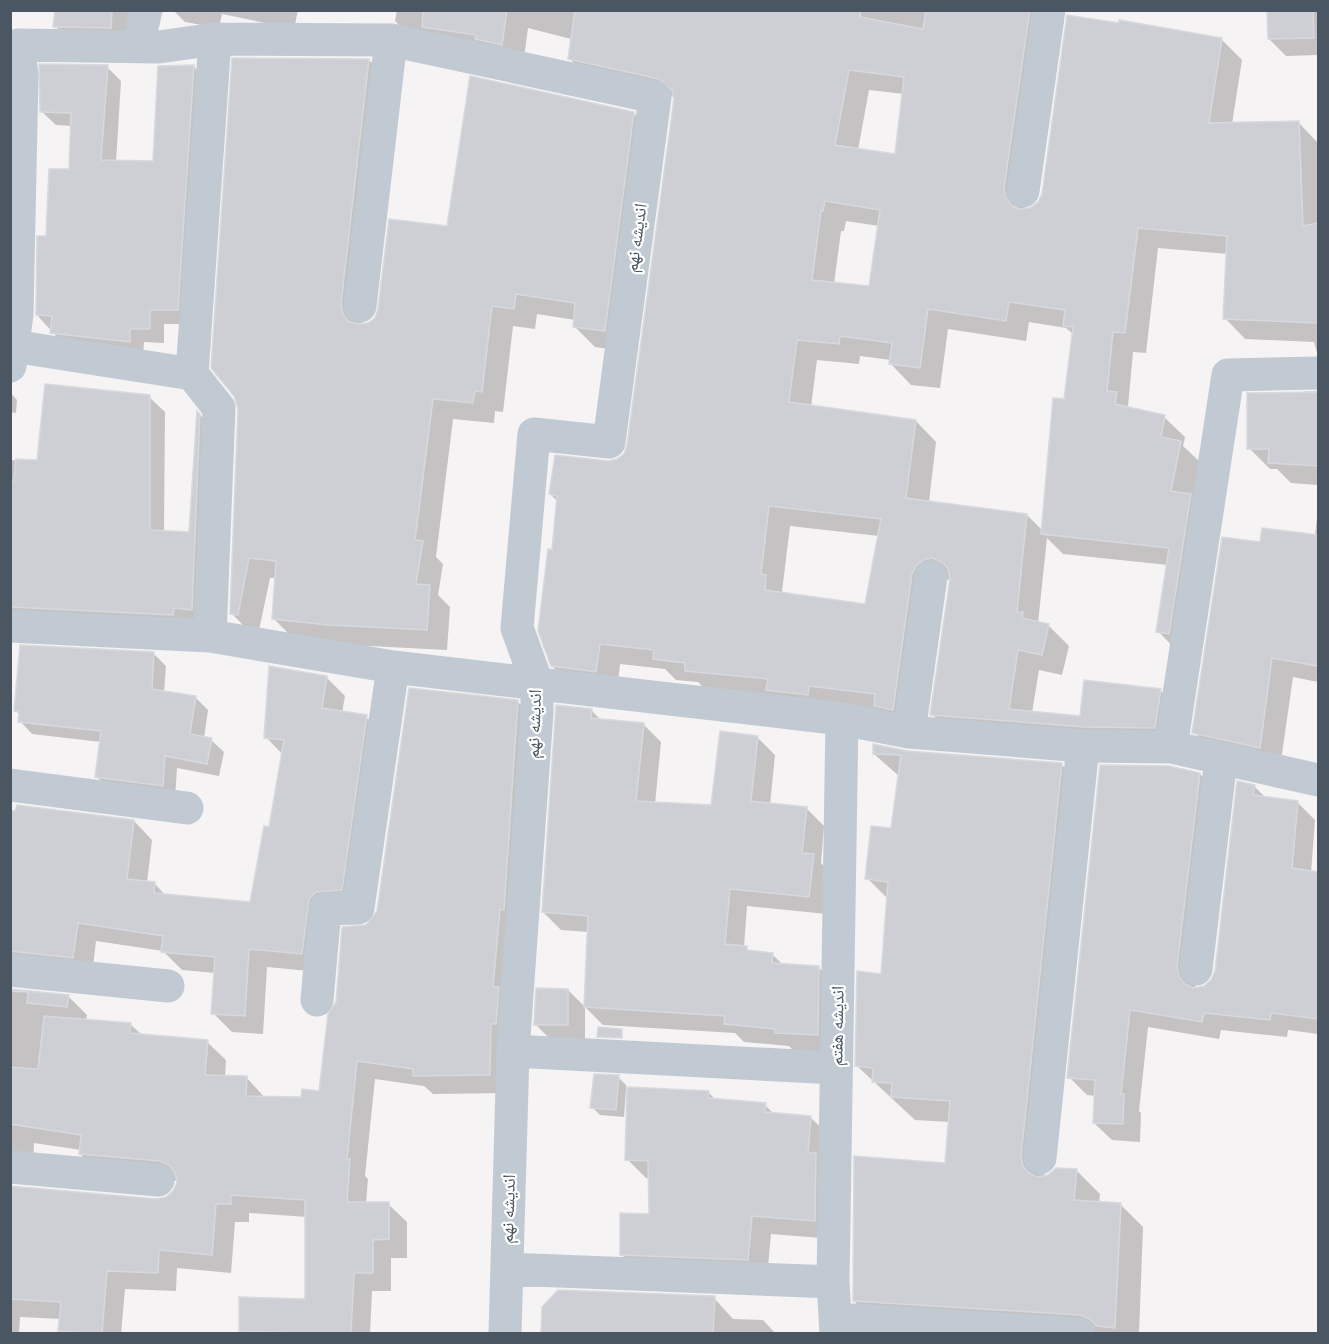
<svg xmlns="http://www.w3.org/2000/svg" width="1329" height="1344" font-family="'Public Sans','Noto Naskh Arabic',sans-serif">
<rect width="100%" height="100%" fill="#f5f3f3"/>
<path fill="#0003" fill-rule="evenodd" d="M 56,10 L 134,10 L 131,48 L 75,47 L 55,26 Z
M 173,10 L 298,10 L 294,29 L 222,14 L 219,28 L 185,22 Z
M 397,10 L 1052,10 L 1024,211 L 1031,210 L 1221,39 L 1242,60 L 1232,124 L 1299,123 L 1318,143 L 1318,356 L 1314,342 L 1245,339 L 1225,318 L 1228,254 L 1158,248 L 1146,353 L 1133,352 L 1128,406 L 1132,410 L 1164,417 L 1185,437 L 1183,446 L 1201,463 L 1178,652 L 1158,631 L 1168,565 L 1063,554 L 1047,538 L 1038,623 L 1048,625 L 1069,646 L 1062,675 L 1039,670 L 1032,713 L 1082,718 L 1160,690 L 1181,711 L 1175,748 L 953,735 L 932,714 L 951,579 L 946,580 L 914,730 L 707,691 L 698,682 L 676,680 L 665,669 L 620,664 L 617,692 L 573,687 L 552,666 L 553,551 L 558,502 L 550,494 L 608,462 L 618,460 L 625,455 L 629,445 L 674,97 L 590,79 L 569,58 L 571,39 L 528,28 L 523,65 L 416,42 L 395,21 ZM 869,90 L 904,94 L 896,156 L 858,150 ZM 846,221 L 879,226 L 870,287 L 834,284 L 841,231 L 844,231 ZM 1029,322 L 1066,328 L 1073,334 L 1065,401 L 1043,531 L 1027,515 L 929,502 L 936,442 L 916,421 L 811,407 L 817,360 L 859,364 L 860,356 L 891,360 L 891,364 L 911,385 L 940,388 L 948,329 L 1026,341 ZM 790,526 L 879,536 L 867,605 L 782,592 Z
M 1269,10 L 1318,10 L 1318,55 L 1286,56 L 1269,39 Z
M 369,60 L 389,81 L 362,326 L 369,324 L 377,317 L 390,221 L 448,227 L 633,113 L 654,134 L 625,351 L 595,347 L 574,326 L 575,320 L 537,314 L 535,329 L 513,326 L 503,412 L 495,411 L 494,423 L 453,419 L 436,557 L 443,564 L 438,595 L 450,607 L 447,650 L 350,645 L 294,639 L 273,618 L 276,578 L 270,578 L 258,635 L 252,634 L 231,613 Z
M 107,67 L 121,81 L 116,162 L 155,163 L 194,67 L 208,81 L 191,324 L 164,324 L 164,343 L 144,342 L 143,356 L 66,347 L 37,315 L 48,238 L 71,171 L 72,126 L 56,125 L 41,111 Z
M 1318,391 L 1318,485 L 1291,483 L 1277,469 L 1270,469 L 1249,448 L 1248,395 Z
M 10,392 L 17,400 L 16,413 L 10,412 Z
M 149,397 L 165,412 L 164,532 L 190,533 L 199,414 L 213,428 L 207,624 L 10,620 L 10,460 L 39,462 Z
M 1318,508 L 1318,682 L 1293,677 L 1280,768 L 1215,753 L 1194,732 L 1261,543 L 1315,536 Z
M 153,653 L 166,666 L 164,692 L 195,697 L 208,710 L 204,738 L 211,740 L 224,752 L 219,776 L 177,768 L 175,798 L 109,789 L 97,777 L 101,742 L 32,734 L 20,721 L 20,715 L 16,711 Z
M 326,677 L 345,696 L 342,713 L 366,717 L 385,735 L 360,908 L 335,911 L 320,972 L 267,967 L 263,1034 L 232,1032 L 213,1013 L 215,973 L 182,970 L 163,951 L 96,941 L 92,975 L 10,985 L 10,811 L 134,821 L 152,840 L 147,883 L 155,884 L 166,896 L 252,904 L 270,829 L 283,755 L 266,737 Z
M 518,702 L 536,721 L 508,1093 L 433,1094 L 424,1086 L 375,1079 L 365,1176 L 368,1179 L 366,1203 L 388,1204 L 407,1222 L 407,1258 L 391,1258 L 391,1291 L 372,1291 L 370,1334 L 240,1334 L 241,1299 L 306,1301 L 307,1217 L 249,1213 L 249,1222 L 235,1222 L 231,1273 L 177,1268 L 176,1291 L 125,1289 L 121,1334 L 60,1334 L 61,1319 L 20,1317 L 19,1334 L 10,1334 L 10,1187 L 156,1200 L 167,1198 L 175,1191 L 178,1181 L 99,1172 L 80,1154 L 81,1150 L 34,1143 L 33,1167 L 10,1182 L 10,990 L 68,996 L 87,1015 L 86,1021 L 130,1024 L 142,1035 L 207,1042 L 226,1060 L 225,1077 L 246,1077 L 265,1098 L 302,1098 L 320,1093 L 337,1002 L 367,926 Z
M 591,710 L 601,720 L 643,724 L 661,742 L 655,804 L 713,806 L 757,737 L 775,755 L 770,805 L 806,808 L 824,826 L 821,863 L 831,874 L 827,914 L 747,906 L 744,947 L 752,953 L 773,955 L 784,966 L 819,968 L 837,986 L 836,1053 L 794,1051 L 789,1046 L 744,1042 L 735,1033 L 603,1025 L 585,1007 L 589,932 L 561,930 L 543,912 Z
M 907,752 L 1062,765 L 1085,788 L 1044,1177 L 1077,1171 L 1100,1194 L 1099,1203 L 1120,1204 L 1143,1227 L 1139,1334 L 1033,1334 L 878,1324 L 854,1301 L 946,1164 L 950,1122 L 915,1120 L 857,1066 L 883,976 L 889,900 L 867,878 L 892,830 L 900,777 L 874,754 Z
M 1200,774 L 1218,792 L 1195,989 L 1205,987 L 1213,981 L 1216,972 L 1254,786 L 1266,798 L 1297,802 L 1315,820 L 1311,873 L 1318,874 L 1318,1034 L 1288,1030 L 1287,1037 L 1221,1030 L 1219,1039 L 1148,1027 L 1139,1111 L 1141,1113 L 1140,1142 L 1112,1140 L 1094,1123 L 1096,1096 L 1087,1095 L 1069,1077 Z
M 568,990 L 585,1007 L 585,1041 L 552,1041 L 535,1024 Z
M 618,1077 L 626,1085 L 626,1089 L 708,1092 L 716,1100 L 765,1105 L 775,1115 L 810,1117 L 830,1136 L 834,1239 L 771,1234 L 767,1278 L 640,1273 L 621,1254 L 650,1215 L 650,1179 L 646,1178 L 627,1159 L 629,1090 L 626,1090 L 624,1117 L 600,1115 L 592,1107 Z
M 714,1298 L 733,1319 L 763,1320 L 776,1334 L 543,1334 Z"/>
<path fill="#cdcfd5" stroke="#d7d9de" stroke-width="1.5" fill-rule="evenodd" d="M 55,10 L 112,10 L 111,28 L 53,27 Z
M 423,10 L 507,10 L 502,45 L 475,39 L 476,35 L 422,27 Z
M 575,10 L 861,10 L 860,17 L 923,29 L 926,10 L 1030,10 L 1004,188 L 1006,198 L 1012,206 L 1020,209 L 1030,208 L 1038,202 L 1042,194 L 1067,15 L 1119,23 L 1119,20 L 1222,38 L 1209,123 L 1299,121 L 1303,226 L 1318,223 L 1318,323 L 1223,319 L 1227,236 L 1138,228 L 1125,333 L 1113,332 L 1107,391 L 1117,392 L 1115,404 L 1165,415 L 1161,437 L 1181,441 L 1171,491 L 1191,494 L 1169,634 L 1156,632 L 1169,548 L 1041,534 L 1053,398 L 1064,399 L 1073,327 L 1063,326 L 1065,310 L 1009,302 L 1006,321 L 928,309 L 920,368 L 889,364 L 892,343 L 840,336 L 839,344 L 797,340 L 789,402 L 916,420 L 906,498 L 1027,514 L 1017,612 L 1023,612 L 1022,618 L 1049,624 L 1042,655 L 1018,650 L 1009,709 L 1080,716 L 1084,680 L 1161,689 L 1155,728 L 1084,727 L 930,715 L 950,579 L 948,569 L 943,563 L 933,558 L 925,559 L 917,565 L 912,574 L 893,710 L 874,706 L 875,694 L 809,686 L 808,695 L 766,690 L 768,679 L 685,671 L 685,663 L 653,659 L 654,650 L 600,644 L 596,672 L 551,666 L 538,631 L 548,549 L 552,550 L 557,496 L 549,494 L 555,455 L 608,461 L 617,459 L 624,454 L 627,445 L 674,99 L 672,90 L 659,79 L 568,59 ZM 849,70 L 904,77 L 895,154 L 835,145 ZM 825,201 L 880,210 L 869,286 L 812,280 L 821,211 L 823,211 ZM 769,506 L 881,519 L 865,604 L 765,590 L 766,575 L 761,574 Z
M 1267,10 L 1313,10 L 1314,38 L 1268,39 Z
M 232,58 L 369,59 L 341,304 L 343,314 L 348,321 L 357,324 L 368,323 L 375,318 L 378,309 L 389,219 L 447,226 L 470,76 L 634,112 L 605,331 L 573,327 L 575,303 L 516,294 L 514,309 L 492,306 L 482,392 L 475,391 L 473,403 L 433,399 L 415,540 L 423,541 L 416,584 L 430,585 L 427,630 L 328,625 L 272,619 L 276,561 L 249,558 L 238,615 L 230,614 L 238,409 L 234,396 L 211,368 Z
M 39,64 L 108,65 L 101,160 L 153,161 L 158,66 L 194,65 L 178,310 L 150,310 L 150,329 L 130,329 L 130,342 L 50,333 L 52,316 L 36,315 L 37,236 L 46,236 L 49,169 L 69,169 L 71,113 L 40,112 Z
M 45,384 L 150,395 L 150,530 L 189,532 L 197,411 L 200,414 L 192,610 L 174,608 L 173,615 L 10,607 L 10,481 L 14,481 L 16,459 L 37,460 Z
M 1318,392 L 1318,466 L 1268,463 L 1269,449 L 1247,449 L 1247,393 Z
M 1262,528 L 1318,535 L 1318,666 L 1272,658 L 1260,748 L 1192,733 L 1222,537 L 1260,542 Z
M 20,645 L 154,652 L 152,689 L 196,696 L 190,734 L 212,738 L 207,764 L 165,756 L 163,786 L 95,777 L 101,731 L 18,722 L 19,712 L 14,711 Z
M 269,666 L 327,676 L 322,708 L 367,715 L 342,890 L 316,892 L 309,899 L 302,954 L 249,949 L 245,1016 L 211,1014 L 215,957 L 161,952 L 163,936 L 78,923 L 73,958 L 10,951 L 10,810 L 15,811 L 17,805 L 134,820 L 127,879 L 155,882 L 154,893 L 250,902 L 264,826 L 269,827 L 284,740 L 264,738 Z
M 409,688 L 518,700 L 504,910 L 500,909 L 493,987 L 499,987 L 496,1024 L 491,1024 L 490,1075 L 413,1076 L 413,1069 L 357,1061 L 347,1159 L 350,1159 L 347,1202 L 389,1202 L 389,1239 L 373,1240 L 373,1273 L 354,1273 L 351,1334 L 239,1331 L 239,1297 L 305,1299 L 305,1200 L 231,1195 L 231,1204 L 216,1204 L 212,1255 L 159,1250 L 158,1273 L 107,1271 L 102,1334 L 58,1331 L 61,1302 L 10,1299 L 10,1186 L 157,1199 L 166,1197 L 173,1191 L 177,1182 L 175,1173 L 169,1165 L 160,1161 L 79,1154 L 81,1135 L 10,1124 L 10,1067 L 38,1069 L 44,1016 L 131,1023 L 130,1033 L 208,1040 L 205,1075 L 247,1076 L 246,1096 L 301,1097 L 302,1089 L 319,1091 L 328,1014 L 336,1002 L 342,927 L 366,925 L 377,911 Z
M 556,705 L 592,709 L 591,718 L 644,723 L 636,801 L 711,805 L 720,731 L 758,736 L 751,801 L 807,807 L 802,853 L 814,854 L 809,897 L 730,889 L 725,944 L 747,946 L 747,950 L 773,953 L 772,963 L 819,966 L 818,1035 L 775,1033 L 775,1029 L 724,1024 L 725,1016 L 584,1007 L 588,916 L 542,912 Z
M 873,744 L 908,751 L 1062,763 L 1021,1157 L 1023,1166 L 1029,1173 L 1037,1177 L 1048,1175 L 1056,1168 L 1077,1169 L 1074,1200 L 1121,1203 L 1115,1328 L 1096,1326 L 1090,1319 L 1080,1315 L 853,1301 L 854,1156 L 945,1163 L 950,1101 L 891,1097 L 892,1083 L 872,1082 L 873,1068 L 855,1066 L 857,971 L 881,974 L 888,882 L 865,879 L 871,826 L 891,828 L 901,755 L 873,754 Z
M 1100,765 L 1169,766 L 1200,773 L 1177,967 L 1179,977 L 1185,984 L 1194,988 L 1204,986 L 1211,980 L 1215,971 L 1237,781 L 1255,785 L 1253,795 L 1298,801 L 1292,868 L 1318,872 L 1318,1019 L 1271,1013 L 1270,1020 L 1204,1013 L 1202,1022 L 1130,1010 L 1121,1094 L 1124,1094 L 1123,1124 L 1093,1123 L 1095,1080 L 1067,1078 Z
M 536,988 L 568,989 L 568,1025 L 534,1025 Z
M 10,989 L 69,995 L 67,1007 L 27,1003 L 28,992 L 10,991 Z
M 598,1027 L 622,1029 L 622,1038 L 597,1037 Z
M 594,1074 L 619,1075 L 616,1110 L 590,1108 Z
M 627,1087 L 709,1091 L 708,1098 L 766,1103 L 765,1112 L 811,1116 L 808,1153 L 816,1153 L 815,1221 L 752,1216 L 748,1260 L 620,1255 L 620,1213 L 649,1214 L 648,1161 L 625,1160 Z
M 558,1290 L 715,1296 L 713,1334 L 541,1334 L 542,1307 Z"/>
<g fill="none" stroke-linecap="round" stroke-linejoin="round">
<path stroke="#c1cad2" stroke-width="33" d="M 18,45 L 159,47 L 215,39 L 391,40 L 655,97 L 609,442 L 534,434 L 517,628 L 537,683 L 537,712 L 513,1051 L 505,1334
M 138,46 L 146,10
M 1023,191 L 1049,10
M 360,306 L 391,40
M 13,346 L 192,374
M 10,366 L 17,314 L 22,75 L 18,45
M 10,626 L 210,636 L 393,667 L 842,719 L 909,732 L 1083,746 L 1171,747 L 1318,780
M 210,636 L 219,408 L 192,374 L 215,39
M 909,732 L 931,577
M 1171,747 L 1228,375 L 1318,373
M 10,785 L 187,808
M 1196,969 L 1221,759
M 10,970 L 168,986
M 317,1000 L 325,909 L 358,908 L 393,667
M 513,1051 L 836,1068
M 1040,1158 L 1083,746
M 10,1167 L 158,1180
M 507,1269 L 833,1282
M 837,1319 L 1079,1334
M 836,1334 L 833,1282 L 842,719"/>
</g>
<g text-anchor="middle" stroke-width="4.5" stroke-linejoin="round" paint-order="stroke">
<g font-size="18" fill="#4a5661" stroke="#fff">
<text transform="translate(636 238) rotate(-82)" y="6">اندیشه نهم</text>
<text transform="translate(534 724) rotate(-88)" y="6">اندیشه نهم</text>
<text transform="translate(837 1026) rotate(-89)" y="6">اندیشه هفتم</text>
<text transform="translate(508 1209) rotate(-88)" y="6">اندیشه نهم</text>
</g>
</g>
<rect width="1329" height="1344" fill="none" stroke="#4a5661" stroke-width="24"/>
</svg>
